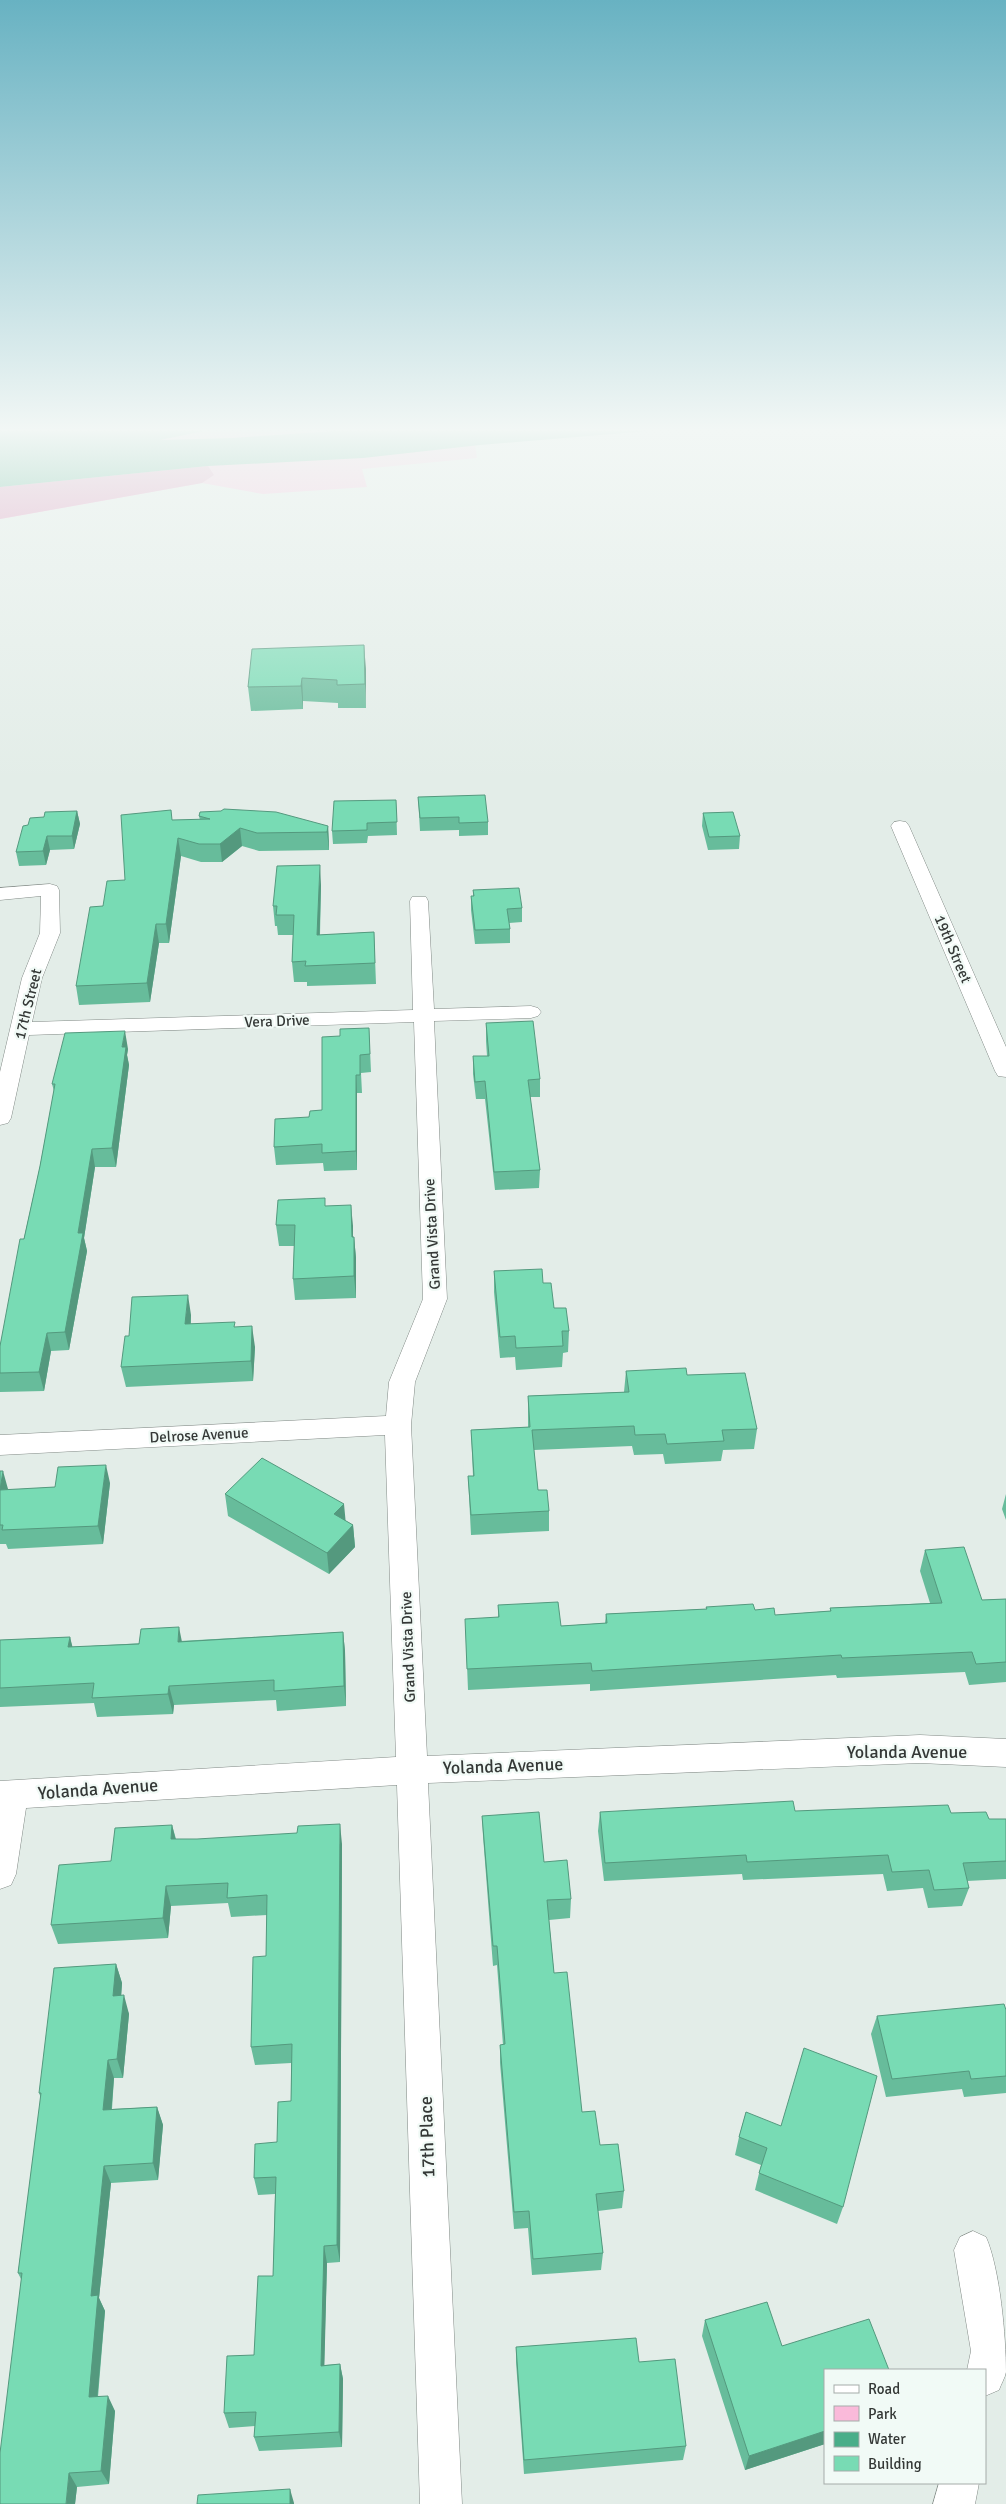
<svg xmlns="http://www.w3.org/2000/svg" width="1006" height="2504" font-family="Signika,sans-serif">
<rect width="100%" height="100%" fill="#e3ede8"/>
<path fill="#fabada" d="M 0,431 L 473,431 L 477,458 L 362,469 L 367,487 L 263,494 L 202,483 L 0,519 Z"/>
<path fill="#de8eb8" d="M 208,466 L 214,475 L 202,483 L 0,519 L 0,487 Z"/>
<path fill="#49ae89" d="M 0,431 L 204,431 L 160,440 L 232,438 L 334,431 L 648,431 L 480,445 L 363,458 L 208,466 L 0,487 Z"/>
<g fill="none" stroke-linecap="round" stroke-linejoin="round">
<g stroke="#828a86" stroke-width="1">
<path id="street" d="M 900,821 L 906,822 L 909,826 L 1006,1047 L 1006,1077 L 998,1076 L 995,1071 L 891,826 L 894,822 Z
M 50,884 L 57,886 L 59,890 L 60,933 L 42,978 L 32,1022 L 413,1010 L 410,901 L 412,897 L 426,897 L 428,901 L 434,1009 L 531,1006 L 538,1008 L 541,1012 L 538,1016 L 531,1018 L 434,1021 L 447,1299 L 415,1382 L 411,1425 L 427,1756 L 920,1735 L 1006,1739 L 1006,1767 L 920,1763 L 428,1783 L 462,2504 L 420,2504 L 397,1785 L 26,1808 L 16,1874 L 11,1885 L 0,1889 L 0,1781 L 396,1757 L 385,1435 L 0,1455 L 0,1435 L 386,1416 L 389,1382 L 423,1299 L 414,1022 L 29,1035 L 11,1118 L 8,1123 L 0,1125 L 0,1072 L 22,978 L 40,933 L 41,896 L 0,900 L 0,888 Z
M 973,2231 L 986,2237 C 1000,2269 1006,2337 1006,2372 C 1005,2378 1001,2384 999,2390 L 985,2396 L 985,2370 L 967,2370 L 971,2351 L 954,2250 L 960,2237 Z
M 939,2483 L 979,2483 L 975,2504 L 933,2504 Z"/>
</g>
<use href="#street" fill="#fff" fill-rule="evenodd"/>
</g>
<path fill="#67bc9b" d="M 364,645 L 366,708 L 338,708 L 338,703 L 303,701 L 303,709 L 251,711 L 248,687 Z
M 418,797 L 488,822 L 488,835 L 459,836 L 459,830 L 420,831 Z
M 396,800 L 397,835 L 368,836 L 367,843 L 333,844 L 332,831 Z
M 77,811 L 80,824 L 74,849 L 50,850 L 46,865 L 19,866 L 16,852 L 28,825 L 44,817 Z
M 703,813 L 740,836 L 739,849 L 708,850 L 702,826 Z
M 199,816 L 328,826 L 329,845 L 329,850 L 259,851 L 242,846 L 222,862 L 201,862 L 181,856 L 169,943 L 159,943 L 150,1002 L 79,1005 L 76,986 L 103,906 L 125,880 L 173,820 L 200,820 Z
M 321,885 L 320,935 L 374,932 L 376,984 L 307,986 L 307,982 L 294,982 L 292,962 L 293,935 L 278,935 L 277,926 L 275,926 L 273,906 Z
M 473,890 L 522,908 L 522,922 L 509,923 L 510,929 L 510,943 L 475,944 L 471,910 L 471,896 L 473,896 Z
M 486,1023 L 540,1079 L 540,1097 L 530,1097 L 540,1170 L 539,1188 L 495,1190 L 485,1099 L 476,1099 L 473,1074 L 473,1056 L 487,1056 L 486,1041 Z
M 369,1028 L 371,1072 L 361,1073 L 362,1093 L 357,1093 L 357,1170 L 324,1171 L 323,1163 L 276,1165 L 274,1147 L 309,1117 L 322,1110 L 340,1036 Z
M 128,1049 L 127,1055 L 129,1065 L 116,1167 L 95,1167 L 84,1238 L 87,1251 L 69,1350 L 51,1351 L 44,1391 L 0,1392 L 0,1346 L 40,1166 L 54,1091 L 52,1084 Z
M 326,1206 L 353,1226 L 353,1237 L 354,1237 L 356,1258 L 356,1298 L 295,1300 L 293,1279 L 294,1246 L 279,1246 L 276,1225 Z
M 494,1271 L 543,1283 L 554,1308 L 569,1331 L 568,1352 L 563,1353 L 562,1367 L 516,1370 L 515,1357 L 500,1358 L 494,1292 Z
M 191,1315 L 191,1324 L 235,1327 L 255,1347 L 253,1381 L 126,1387 L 121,1367 L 129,1336 Z
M 626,1371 L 687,1375 L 757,1429 L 754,1449 L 723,1450 L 721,1461 L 665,1464 L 663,1454 L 634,1455 L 632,1446 L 534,1450 L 538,1490 L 549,1511 L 549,1531 L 471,1535 L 468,1476 L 473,1476 L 471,1430 L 528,1427 L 528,1396 L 624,1392 Z
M 0,1471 L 8,1490 L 55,1487 L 110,1483 L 103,1544 L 8,1549 L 6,1544 L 0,1544 Z
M 225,1494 L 346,1521 L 353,1525 L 355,1547 L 329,1574 L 228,1516 Z
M 1006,1494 L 1006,1520 L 1002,1509 Z
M 925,1550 L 982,1600 L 1006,1599 L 1006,1682 L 969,1685 L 965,1672 L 837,1678 L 836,1675 L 590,1691 L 590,1684 L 468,1690 L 466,1640 L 498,1617 L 498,1605 L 561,1626 L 605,1623 L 606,1614 L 706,1609 L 706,1607 L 755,1610 L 775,1615 L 830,1611 L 830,1608 L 930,1603 L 920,1571 Z
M 343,1632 L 345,1651 L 346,1706 L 277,1711 L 276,1700 L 174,1705 L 173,1714 L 97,1717 L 94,1703 L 0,1707 L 0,1640 L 70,1637 L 72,1647 Z
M 795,1811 L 951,1813 L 989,1819 L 1006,1819 L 1006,1879 L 967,1881 L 969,1888 L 962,1906 L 928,1908 L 923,1888 L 887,1891 L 883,1874 L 743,1880 L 742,1874 L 604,1881 L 598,1831 L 600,1812 Z
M 482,1816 L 544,1862 L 571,1899 L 570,1918 L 549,1920 L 554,1973 L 582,2112 L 624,2191 L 622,2208 L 598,2211 L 603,2253 L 601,2270 L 532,2275 L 528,2228 L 514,2229 L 500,2063 L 500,2045 L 503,2045 L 497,1965 L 493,1966 L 483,1836 Z
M 172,1825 L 176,1839 L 342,1844 L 340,2262 L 327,2263 L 324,2365 L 340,2364 L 343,2379 L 342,2447 L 259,2451 L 254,2437 L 255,2426 L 229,2428 L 224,2413 L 254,2355 L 273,2276 L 275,2194 L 258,2195 L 254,2178 L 277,2142 L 291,2101 L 291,2063 L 255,2065 L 251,2047 L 266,1956 L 267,1915 L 231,1917 L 228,1903 L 171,1906 L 168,1938 L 58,1944 L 51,1925 Z
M 116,1964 L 122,1983 L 121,1995 L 129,2014 L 123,2078 L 114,2078 L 112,2109 L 157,2107 L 163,2125 L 158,2180 L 111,2183 L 99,2298 L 105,2311 L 98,2397 L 115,2411 L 109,2484 L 77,2487 L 75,2504 L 21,2279 L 18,2273 L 41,2098 L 39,2093 Z
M 1006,2010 L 1006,2093 L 964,2097 L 962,2089 L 886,2097 L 871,2034 L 877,2016 Z
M 746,2112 L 843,2207 L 837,2224 L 755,2190 L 761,2165 L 735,2155 L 739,2137 Z
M 705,2320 L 782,2346 L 825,2370 L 825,2444 L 745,2470 L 702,2336 Z
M 516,2347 L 639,2362 L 686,2446 L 683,2460 L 524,2474 L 516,2362 Z"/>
<path fill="#54997e" d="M 364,645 L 366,669 L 366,708 L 365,684 Z
M 302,678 L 303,701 L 303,709 L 301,686 Z
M 77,811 L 80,824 L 74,849 L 72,836 Z
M 328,826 L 329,845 L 329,850 L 327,832 Z
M 240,828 L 242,846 L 222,862 L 220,844 Z
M 47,836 L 50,850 L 46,865 L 43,851 Z
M 178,838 L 181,856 L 169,943 L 166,924 Z
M 320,865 L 321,885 L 319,955 L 317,935 Z
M 156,924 L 159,943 L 150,1002 L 147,983 Z
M 125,1031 L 128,1049 L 127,1055 L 129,1065 L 116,1167 L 112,1148 L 122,1047 Z
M 356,1075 L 357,1093 L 357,1170 L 356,1151 Z
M 92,1149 L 95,1167 L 84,1238 L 87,1251 L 69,1350 L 65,1332 L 78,1233 Z
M 351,1205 L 353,1226 L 353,1258 L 352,1237 Z
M 354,1237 L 356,1258 L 356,1298 L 354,1276 Z
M 188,1295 L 191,1315 L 189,1345 L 185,1324 Z
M 252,1326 L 255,1347 L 253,1381 L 251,1361 Z
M 47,1333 L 51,1351 L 44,1391 L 39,1372 Z
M 106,1465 L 110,1483 L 103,1544 L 98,1526 Z
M 3,1471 L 8,1489 L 0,1490 Z
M 344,1504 L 346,1525 L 334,1514 Z
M 353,1525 L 355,1547 L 329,1574 L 327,1553 Z
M 179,1627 L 183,1647 L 178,1642 Z
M 343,1632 L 345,1651 L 346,1706 L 344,1686 Z
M 70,1637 L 75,1657 L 68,1647 Z
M 169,1686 L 174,1705 L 173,1714 L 168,1694 Z
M 340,1824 L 342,1844 L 340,2262 L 337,2245 Z
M 172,1825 L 177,1845 L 171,1839 Z
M 166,1886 L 171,1906 L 168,1938 L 163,1918 Z
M 116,1964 L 122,1983 L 120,2015 L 113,1996 Z
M 124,1995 L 129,2014 L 123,2078 L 117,2059 Z
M 108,2060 L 114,2078 L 110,2127 L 103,2110 Z
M 157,2107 L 163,2125 L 158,2180 L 153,2163 Z
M 104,2166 L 111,2183 L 99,2298 L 105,2311 L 96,2412 L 89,2397 L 91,2296 Z
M 324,2246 L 327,2263 L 324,2381 L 321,2366 Z
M 340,2364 L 343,2379 L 342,2447 L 339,2432 Z
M 108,2396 L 115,2411 L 109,2484 L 101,2471 Z
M 825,2431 L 825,2444 L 745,2470 L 749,2456 Z
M 69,2473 L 77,2487 L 75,2504 L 66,2504 Z
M 290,2489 L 294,2503 L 294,2504 L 290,2504 Z"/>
<path fill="#78dbb4" stroke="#54997e" d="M 364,645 L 365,684 L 337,685 L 337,680 L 302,678 L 301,686 L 248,687 L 252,649 Z
M 485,795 L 488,822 L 459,823 L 459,817 L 420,818 L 418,797 Z
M 396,800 L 397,822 L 367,823 L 367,830 L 332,831 L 334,801 Z
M 224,809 L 276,812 L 328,826 L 327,832 L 257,833 L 240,828 L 220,844 L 199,844 L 178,838 L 166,924 L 156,924 L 147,983 L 76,986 L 90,907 L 103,906 L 107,881 L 125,880 L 121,815 L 171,810 L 172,820 L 210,819 L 199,816 L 200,812 L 221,811 Z
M 77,811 L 72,836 L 47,836 L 43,851 L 16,852 L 23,826 L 28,825 L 30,818 L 44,817 L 45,812 Z
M 733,812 L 740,836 L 709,837 L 703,813 Z
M 320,865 L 317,935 L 374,932 L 375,963 L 305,966 L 306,961 L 292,962 L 294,915 L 276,915 L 277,906 L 273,906 L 277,866 Z
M 519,888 L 522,908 L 507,909 L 510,929 L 475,930 L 471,896 L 474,896 L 473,890 Z
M 533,1021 L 540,1079 L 528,1080 L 540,1170 L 494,1172 L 485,1081 L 475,1082 L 473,1056 L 489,1056 L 486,1023 Z
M 369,1028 L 370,1054 L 360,1055 L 360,1075 L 356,1075 L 356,1151 L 322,1153 L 322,1144 L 274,1147 L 275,1119 L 309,1117 L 310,1111 L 322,1110 L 322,1037 L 340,1036 L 340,1029 Z
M 125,1031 L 122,1047 L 126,1047 L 112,1148 L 92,1149 L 78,1233 L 83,1233 L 65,1332 L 47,1333 L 39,1372 L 0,1373 L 0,1346 L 20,1239 L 24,1239 L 40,1166 L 55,1084 L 52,1084 L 65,1033 Z
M 325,1198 L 325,1206 L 351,1205 L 352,1237 L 354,1237 L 354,1276 L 293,1279 L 295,1225 L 276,1225 L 278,1200 Z
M 542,1269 L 543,1283 L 551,1283 L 554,1308 L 566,1308 L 569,1331 L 562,1331 L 563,1346 L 516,1348 L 515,1336 L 500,1337 L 494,1271 Z
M 188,1295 L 185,1324 L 235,1322 L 234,1327 L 252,1326 L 251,1361 L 121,1367 L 125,1336 L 129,1336 L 132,1297 Z
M 686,1368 L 687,1375 L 745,1373 L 757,1429 L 722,1430 L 724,1441 L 667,1444 L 665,1434 L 635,1435 L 634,1426 L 532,1430 L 538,1490 L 547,1490 L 549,1511 L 471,1515 L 468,1476 L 474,1476 L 471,1430 L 530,1427 L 528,1396 L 629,1392 L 626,1371 Z
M 262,1458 L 344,1504 L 334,1514 L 353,1525 L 327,1553 L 225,1494 Z
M 106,1465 L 98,1526 L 2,1530 L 3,1525 L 0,1525 L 0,1490 L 55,1487 L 58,1467 Z
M 0,1471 L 3,1471 L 0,1490 Z
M 964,1547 L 982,1600 L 1006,1599 L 1006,1662 L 976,1664 L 972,1652 L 842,1658 L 841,1655 L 592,1671 L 591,1663 L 467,1669 L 465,1619 L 499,1617 L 498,1605 L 558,1602 L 561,1626 L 607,1623 L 606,1614 L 707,1609 L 706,1607 L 753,1604 L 755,1610 L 774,1608 L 775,1615 L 831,1611 L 830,1608 L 942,1603 L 925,1550 Z
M 179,1627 L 178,1642 L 343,1632 L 344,1686 L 274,1691 L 274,1680 L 169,1686 L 168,1694 L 92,1698 L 94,1683 L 0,1688 L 0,1640 L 70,1637 L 68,1647 L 139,1644 L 141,1629 Z
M 793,1801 L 795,1811 L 948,1805 L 951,1813 L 986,1812 L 989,1819 L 1006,1819 L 1006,1861 L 963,1863 L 969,1888 L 934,1890 L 929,1870 L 892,1872 L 888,1855 L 747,1862 L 746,1855 L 605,1863 L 600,1812 Z
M 539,1812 L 544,1862 L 567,1860 L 571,1899 L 547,1900 L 554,1973 L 567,1972 L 582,2112 L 595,2111 L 600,2145 L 618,2144 L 624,2191 L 596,2194 L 603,2253 L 533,2259 L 529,2211 L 514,2212 L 500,2045 L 505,2044 L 497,1946 L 493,1946 L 482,1816 Z
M 340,1824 L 337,2245 L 324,2246 L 321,2366 L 340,2364 L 339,2432 L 254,2437 L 256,2412 L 224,2413 L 227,2356 L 254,2355 L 258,2276 L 273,2276 L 276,2177 L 254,2178 L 255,2144 L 277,2142 L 278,2102 L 291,2101 L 292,2044 L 251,2047 L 253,1957 L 266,1956 L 267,1895 L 227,1898 L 228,1883 L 166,1886 L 163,1918 L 51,1925 L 59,1865 L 111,1861 L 115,1828 L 172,1825 L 171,1839 L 197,1839 L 297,1833 L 298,1826 Z
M 116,1964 L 113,1996 L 124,1995 L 117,2059 L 108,2060 L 103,2110 L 157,2107 L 153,2163 L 104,2166 L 91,2296 L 98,2295 L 89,2397 L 108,2396 L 101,2471 L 69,2473 L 66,2504 L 0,2504 L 0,2453 L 22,2273 L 18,2273 L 41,2093 L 39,2093 L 54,1968 Z
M 1004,2004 L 1006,2010 L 1006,2076 L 971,2079 L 969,2071 L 892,2079 L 877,2016 Z
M 804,2048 L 877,2076 L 843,2207 L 759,2173 L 767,2148 L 739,2137 L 746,2112 L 781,2126 Z
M 767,2302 L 782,2346 L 869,2319 L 889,2370 L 825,2370 L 825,2431 L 749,2456 L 705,2320 Z
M 636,2338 L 639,2362 L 675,2359 L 686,2446 L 524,2460 L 516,2347 Z
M 290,2489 L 290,2504 L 197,2504 L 198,2495 Z"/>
<linearGradient id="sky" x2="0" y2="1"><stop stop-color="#68b2c2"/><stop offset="0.55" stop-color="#f2f7f5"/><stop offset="1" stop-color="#f2f7f5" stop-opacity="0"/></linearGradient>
<rect width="1006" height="781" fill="url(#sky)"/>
<g text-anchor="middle" stroke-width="4.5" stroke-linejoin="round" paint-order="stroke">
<g font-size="15" fill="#343836" stroke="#f1faf6">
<text transform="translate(953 949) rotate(67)" y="5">19th Street</text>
<text transform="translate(28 1004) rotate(-76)" y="5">17th Street</text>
<text transform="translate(277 1021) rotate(-2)" y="5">Vera Drive</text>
<text transform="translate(432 1234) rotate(-93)" y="5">Grand Vista Drive</text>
<text transform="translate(199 1435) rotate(-3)" y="5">Delrose Avenue</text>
<text transform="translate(408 1647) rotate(-92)" y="5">Grand Vista Drive</text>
</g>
<g font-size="18" fill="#343836" stroke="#f1faf6">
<text x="907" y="1758">Yolanda Avenue</text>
<text transform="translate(503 1766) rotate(-2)" y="6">Yolanda Avenue</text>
<text transform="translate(98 1789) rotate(-4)" y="6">Yolanda Avenue</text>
<text transform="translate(427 2137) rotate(-92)" y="6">17th Place</text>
</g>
</g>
<rect x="824" y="2369" width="162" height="115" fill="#f1faf6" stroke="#a5aca9"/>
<rect x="834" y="2385" width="25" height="8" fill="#ffffff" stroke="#a5aca9"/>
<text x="868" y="2394" font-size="15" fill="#343836">Road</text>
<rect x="834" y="2406" width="25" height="15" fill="#fabada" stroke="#a5aca9"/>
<text x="868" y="2419" font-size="15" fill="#343836">Park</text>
<rect x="834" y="2432" width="25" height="15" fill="#49ae89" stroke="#a5aca9"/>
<text x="868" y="2444" font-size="15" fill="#343836">Water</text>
<rect x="834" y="2456" width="25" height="15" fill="#78dbb4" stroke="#a5aca9"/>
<text x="868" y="2469" font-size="15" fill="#343836">Building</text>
</svg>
